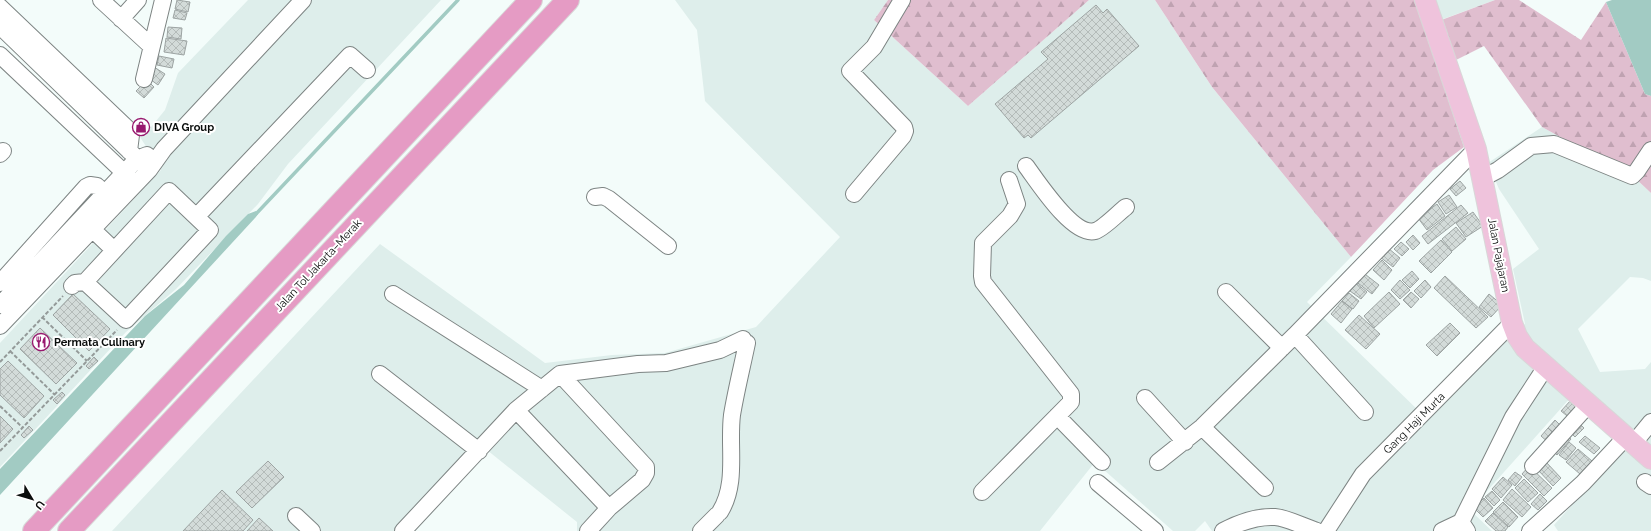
<svg xmlns="http://www.w3.org/2000/svg" width="1651" height="531" font-family="Raleway,sans-serif">
<defs>
<pattern id="forest-firs" width="22" height="20" patternUnits="userSpaceOnUse"><rect width="22" height="20" fill="#e0becf"/><path d="M5 1l3.5 6h-7zM16 11l3.5 6h-7z" fill="#bfa2b1"/></pattern>
<pattern id="building-cross-hatch" width="8" height="8" patternUnits="userSpaceOnUse"><rect width="8" height="8" fill="#d3dbd9"/><path d="M0 0l8 8M0 8l8-8" fill="none" stroke="#b4bbb9"/></pattern>
</defs>
<rect width="100%" height="100%" fill="#f3fcfa"/>
<path fill="#deeeeb" d="M 248,0 L 441,0 L 288,164 L 258,204 L 176,289 L 126,332 L 0,467 L 0,343 L 161,170 L 140,137 L 152,126 L 165,110 L 178,73 Z
M 675,0 L 888,0 L 874,20 L 968,106 L 1089,0 L 1155,0 L 1212,87 L 1351,257 L 1307,302 L 1423,415 L 1471,359 L 1525,324 L 1513,269 L 1539,249 L 1499,189 L 1488,163 L 1542,127 L 1635,178 L 1651,193 L 1651,281 L 1643,278 L 1630,277 L 1578,329 L 1600,372 L 1645,369 L 1651,362 L 1651,531 L 1558,531 L 1554,525 L 1626,445 L 1572,396 L 1470,510 L 1492,531 L 1212,531 L 1205,521 L 1195,531 L 1173,531 L 1095,462 L 1040,531 L 577,531 L 577,522 L 487,450 L 403,531 L 112,531 L 380,244 L 545,363 L 612,355 L 665,353 L 756,327 L 840,237 L 705,101 L 697,30 Z
M 1418,0 L 1495,0 L 1427,25 Z"/>
<path fill="url(#forest-firs)" d="M 888,0 L 1089,0 L 968,106 L 874,20 Z
M 1155,0 L 1418,0 L 1428,25 L 1495,0 L 1519,0 L 1581,40 L 1606,2 L 1645,94 L 1651,96 L 1651,193 L 1635,178 L 1542,127 L 1484,46 L 1438,69 L 1464,147 L 1433,170 L 1351,257 L 1212,87 Z"/>
<path fill="#a2cbc3" d="M 1612,0 L 1651,0 L 1651,96 L 1645,94 L 1606,2 Z
M 256,211 L 258,214 L 255,218 L 0,495 L 0,469 L 145,316 L 184,285 L 226,236 L 248,214 Z"/>
<g fill="none" stroke-linecap="round" stroke-linejoin="round">
<path stroke="#a2cbc3" stroke-width="3.5" d="M 254,216 L 458,0"/>
</g>
<path fill="url(#building-cross-hatch)" stroke="#9da4a3" d="M 177,0 L 190,2 L 188,12 L 175,9 Z
M 1096,5 L 1103,13 L 1107,9 L 1139,46 L 1031,138 L 1028,135 L 1024,138 L 995,104 L 1048,59 L 1041,52 Z
M 175,10 L 187,13 L 185,20 L 173,18 Z
M 168,27 L 182,28 L 181,39 L 167,37 Z
M 166,38 L 187,41 L 184,55 L 164,52 Z
M 159,56 L 174,59 L 172,68 L 157,65 Z
M 154,67 L 165,74 L 158,85 L 147,77 Z
M 147,80 L 154,87 L 144,98 L 136,91 Z
M 1460,181 L 1466,188 L 1456,196 L 1450,189 Z
M 1449,195 L 1457,207 L 1446,214 L 1438,202 Z
M 1437,204 L 1445,216 L 1427,230 L 1418,218 Z
M 1461,205 L 1468,213 L 1428,244 L 1422,236 Z
M 1473,212 L 1483,226 L 1466,237 L 1456,223 Z
M 1456,227 L 1466,239 L 1452,251 L 1442,239 Z
M 1413,235 L 1420,243 L 1413,250 L 1406,242 Z
M 1441,240 L 1452,252 L 1431,273 L 1419,261 Z
M 1401,242 L 1409,249 L 1402,256 L 1394,249 Z
M 1388,248 L 1400,258 L 1393,267 L 1380,257 Z
M 1382,260 L 1392,270 L 1384,280 L 1373,270 Z
M 1361,271 L 1379,285 L 1372,294 L 1354,280 Z
M 1412,271 L 1419,279 L 1410,288 L 1402,280 Z
M 1445,276 L 1488,317 L 1476,328 L 1434,288 Z
M 1400,280 L 1410,290 L 1400,299 L 1391,290 Z
M 1425,280 L 1431,287 L 1421,298 L 1414,291 Z
M 1356,283 L 1367,292 L 1361,299 L 1350,291 Z
M 1389,292 L 1400,304 L 1374,328 L 1364,316 Z
M 1411,292 L 1419,299 L 1411,308 L 1403,300 Z
M 1349,293 L 1359,301 L 1353,309 L 1342,301 Z
M 73,294 L 110,329 L 89,351 L 53,315 Z
M 1489,294 L 1502,305 L 1491,317 L 1479,307 Z
M 1342,301 L 1352,309 L 1341,323 L 1331,314 Z
M 1359,315 L 1380,334 L 1366,349 L 1345,330 Z
M 1450,323 L 1460,333 L 1437,356 L 1426,345 Z
M 40,328 L 77,363 L 56,384 L 20,349 Z
M 94,357 L 98,361 L 89,369 L 86,366 Z
M 8,361 L 44,396 L 24,418 L 0,395 L 0,369 Z
M 62,392 L 65,395 L 57,404 L 53,400 Z
M 1571,400 L 1581,409 L 1572,420 L 1561,411 Z
M 0,416 L 13,429 L 0,443 Z
M 1555,420 L 1564,429 L 1557,436 L 1548,428 Z
M 1576,420 L 1584,428 L 1575,437 L 1568,430 Z
M 29,426 L 33,430 L 24,438 L 21,435 Z
M 1548,428 L 1557,436 L 1550,444 L 1541,436 Z
M 1563,433 L 1571,439 L 1557,455 L 1550,448 Z
M 1585,436 L 1600,448 L 1594,454 L 1579,442 Z
M 1569,442 L 1576,448 L 1566,460 L 1559,455 Z
M 1578,449 L 1592,461 L 1580,474 L 1566,462 Z
M 268,461 L 284,477 L 252,508 L 236,492 Z
M 1546,462 L 1561,478 L 1553,486 L 1538,470 Z
M 1529,466 L 1552,488 L 1544,496 L 1522,474 Z
M 1515,472 L 1522,477 L 1515,486 L 1508,480 Z
M 1503,477 L 1512,485 L 1501,498 L 1492,489 Z
M 1524,479 L 1538,493 L 1528,502 L 1515,488 Z
M 1512,489 L 1531,507 L 1522,517 L 1503,500 Z
M 222,490 L 253,520 L 243,531 L 183,531 Z
M 1492,491 L 1500,500 L 1494,506 L 1485,497 Z
M 1540,494 L 1547,501 L 1538,510 L 1531,504 Z
M 1484,498 L 1493,508 L 1483,517 L 1474,508 Z
M 1503,502 L 1518,517 L 1509,527 L 1493,512 Z
M 1493,513 L 1508,527 L 1505,531 L 1496,531 L 1485,521 Z
M 259,518 L 273,531 L 247,531 Z"/>
<g fill="none" stroke-linecap="round" stroke-linejoin="round">
<g stroke="#7d8483" stroke-width="18">
<path id="minor" d="M 101,0 L 151,46
M 0,7 L 129,130 L 131,135 L 129,151
M 121,19 L 138,0
M 0,26 L 149,170 L 0,326
M 0,55 L 132,180
M 144,79 L 163,0
M 0,154 L 3,151
M 1026,166 C 1038,182 1073,237 1095,231 C 1103,229 1118,213 1126,207
M 149,170 L 164,149 L 303,0
M 1483,178 L 1498,170 L 1531,146 L 1554,144 L 1632,176 L 1637,171 L 1651,150
M 854,194 L 903,136 L 905,131 L 904,127 L 850,71 L 874,47 L 902,0
M 595,197 L 603,196 L 609,199 L 668,246
M 197,216 L 350,55 L 367,70
M 92,229 L 114,250
M 0,283 L 86,187 L 90,185 L 97,186 L 105,194
M 72,286 L 75,283 L 85,282 L 169,191 L 210,230 L 126,320 L 85,282
M 1226,292 L 1282,348
M 393,294 L 542,389
M 0,305 L 137,159 L 147,155
M 380,374 L 479,451
M 560,374 L 646,467 L 646,473 L 642,480 L 609,508 L 588,531
M 1145,398 L 1185,442
M 516,410 L 609,508
M 1365,412 L 1295,335 L 1476,149
M 1057,416 L 1102,462
M 1202,427 L 1265,488
M 1633,444 L 1651,422
M 1158,462 L 1202,427 L 1295,335
M 1533,466 L 1588,405
M 1645,482 L 1651,486
M 1098,483 L 1155,531
M 982,492 L 1071,402 L 1071,394 L 983,282 L 982,276 L 983,243 L 1010,216 L 1017,204 L 1009,180
M 720,512 C 738,483 728,447 732,415 C 736,391 742,367 747,343
M 296,516 L 312,531
M 403,531 L 516,410 L 560,374 L 638,364 L 666,363 L 720,350 L 743,339
M 701,531 L 717,515
M 1223,531 C 1238,523 1258,516 1275,517 C 1288,518 1304,527 1317,531
M 1326,531 L 1363,474 L 1512,323
M 1442,531 L 1461,522
M 1467,531 L 1461,522 L 1513,417 L 1545,368
M 1530,531 L 1583,483 L 1625,438"/>
</g>
<g stroke="#d8d8d8" stroke-width="22">
<path id="major" d="M 1425,0 L 1476,149 L 1512,323 L 1517,336 L 1525,348 L 1651,459"/>
</g>
<g stroke="#d8d8d8" stroke-width="24">
<path id="highway" d="M 34,531 L 531,0
M 69,531 L 568,0"/>
</g>
<path stroke="#949a99" stroke-width="2" stroke-dasharray="4 2" stroke-linecap="butt" d="M 42,317 L 87,361
M 10,351 L 55,395
M 0,362 L 63,296
M 0,406 L 23,428
M 0,451 L 117,330"/>
<use href="#minor" stroke="#fff" stroke-width="16"/>
<use href="#major" stroke="#efc3dc" stroke-width="20"/>
<use href="#highway" stroke="#e59bc4" stroke-width="22"/>
</g>
<defs>
<g id="shop-ring" transform="scale(0.9)"><circle r="9.5" fill="#fff" stroke="#98196f" stroke-width="1.5"/><path d="M-5-2.5h2.3a2.7 3.5 0 0 1 5.4 0H5L5.5 6h-11ZM-1.5-2.5h3a1.5 2.3 0 0 0-3 0Z" fill="#98196f"/></g>
<g id="restaurant-ring" transform="scale(0.9)"><circle r="9.5" fill="#fff" stroke="#98196f" stroke-width="1.5"/><path d="M-5-6h1v4h1v-4h1v4h1v-4h1v5L-1.5 .5V6h-2V.5L-5-1ZM5-6V6H3V1.5H1.5Q1.5-4 5-6Z" fill="#98196f"/></g>
</defs>
<g fill-rule="evenodd">
<use href="#shop-ring" x="141" y="127"/>
<use href="#restaurant-ring" x="41" y="342"/>
</g>
<g text-anchor="middle" stroke-width="4" stroke-linejoin="round" paint-order="stroke">
<g font-size="11" font-weight="bold" fill="#0a0d0c" stroke="#fff" text-anchor="start">
<text x="154" y="131">DIVA Group</text>
<text x="54" y="346">Permata Culinary</text>
</g>
<g font-size="11" fill="#0a0d0c" stroke="#fff">
<text transform="translate(1499 255) rotate(79)" y="4">Jalan Pajajaran</text>
<text transform="translate(318 265) rotate(-47)" y="4">Jalan Tol Jakarta–Merak</text>
<text transform="translate(1414 423) rotate(-45)" y="4">Gang Haji Murta</text>
</g>
</g>
<g transform="translate(32 499) rotate(128)" stroke="#ffffff" stroke-width="3" paint-order="stroke">
<path d="M0-3L7 15L0 10L-7 15Z" fill="#0a0d0c"/>
<text y="-6" font-size="11" font-weight="bold" text-anchor="middle" fill="#0a0d0c">U</text>
</g>
</svg>
